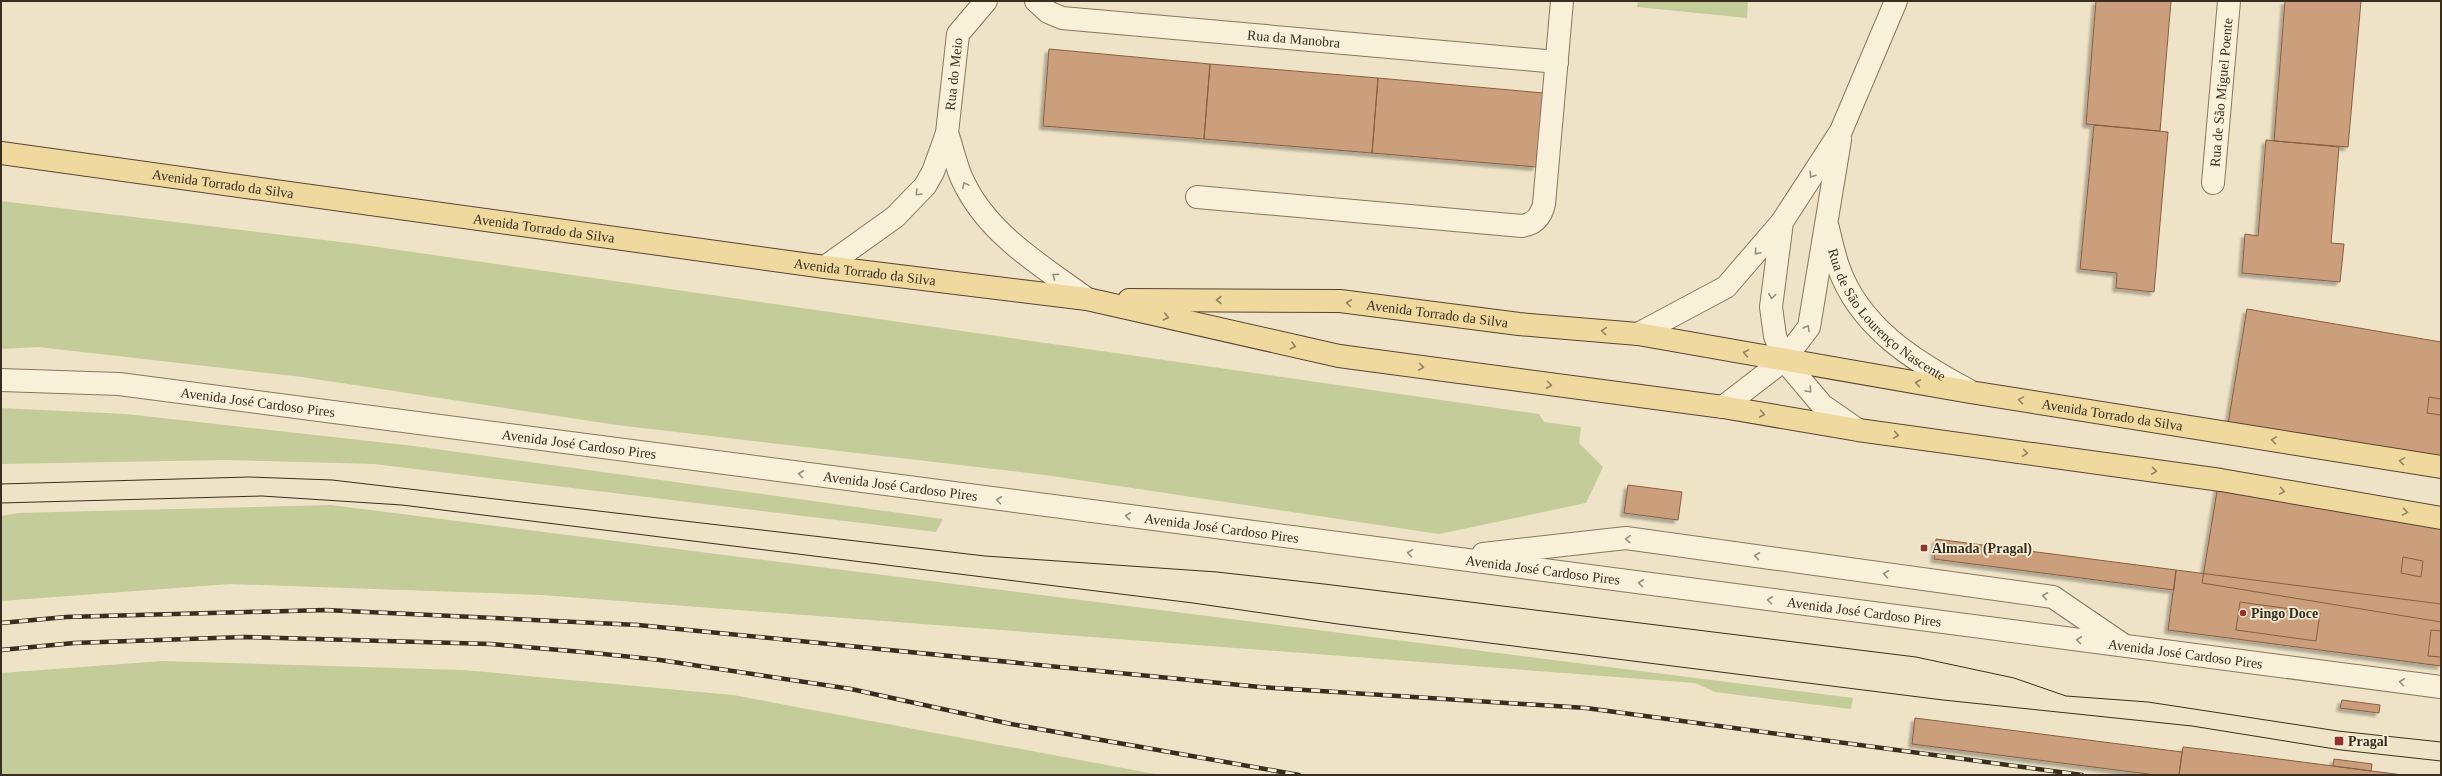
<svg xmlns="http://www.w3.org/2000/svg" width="2442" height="776" font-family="'Times New Roman',serif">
<defs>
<filter id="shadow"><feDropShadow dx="-3.5" dy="3.5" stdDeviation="1" flood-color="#0004"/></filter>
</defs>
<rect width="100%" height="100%" fill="#eee3c6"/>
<path fill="#c4cc9a" d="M 1638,1 L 1748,1 L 1747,18 L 1637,7 Z
M 1,201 L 357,244 L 1539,414 L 1544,422 L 1581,427 L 1579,443 L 1603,467 L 1586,503 L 1439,534 L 1045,475 L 617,425 L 302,377 L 38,347 L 1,349 Z
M 1,408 L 126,414 L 414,446 L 943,519 L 936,532 L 374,464 L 226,460 L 1,464 Z
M 331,505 L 1853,698 L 1851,709 L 1715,692 L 1695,683 L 542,595 L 230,584 L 1,601 L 1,516 L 18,513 Z
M 163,661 L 463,670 L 733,695 L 1160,775 L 1,775 L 1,673 Z"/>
<path fill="#cb9f7c" stroke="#875f42" filter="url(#shadow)" d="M 2096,1 L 2171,1 L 2160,131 L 2086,124 Z
M 2285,1 L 2361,1 L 2348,147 L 2274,141 Z
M 1049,49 L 1210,64 L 1204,139 L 1043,126 Z
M 1210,64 L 1378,78 L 1372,153 L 1204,139 Z
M 1378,78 L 1543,93 L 1536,167 L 1372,153 Z
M 2094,125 L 2168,132 L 2154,292 L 2116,288 L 2117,273 L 2080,269 Z
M 2266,140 L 2339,147 L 2331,243 L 2344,244 L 2340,282 L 2242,273 L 2245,234 L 2258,236 Z
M 2247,309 L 2441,342 L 2441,466 L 2227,430 Z
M 2429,397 L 2441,399 L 2441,415 L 2427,413 Z
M 1628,485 L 1682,492 L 1678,520 L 1624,513 Z
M 2218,485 L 2441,521 L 2441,622 L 2202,583 Z
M 1936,539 L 2176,570 L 2174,590 L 1934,559 Z
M 2403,557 L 2423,561 L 2421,577 L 2401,573 Z
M 2176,570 L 2441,604 L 2441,666 L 2168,630 Z
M 2240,602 L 2320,613 L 2316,641 L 2236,630 Z
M 2431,630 L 2441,631 L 2441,657 L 2428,656 Z
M 2342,700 L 2380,705 L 2379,713 L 2340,708 Z
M 1915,718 L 2182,752 L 2179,775 L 2156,775 L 1912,744 Z
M 2183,747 L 2201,749 L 2403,775 L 2179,775 Z
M 2334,759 L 2372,764 L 2371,771 L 2333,766 Z"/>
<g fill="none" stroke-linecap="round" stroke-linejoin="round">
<g stroke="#89755c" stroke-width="24">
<g id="minor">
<path id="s1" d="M 1036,1 L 1048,12 L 1062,18 L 1557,62"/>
<path d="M 947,133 C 953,149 956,168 964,183 C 989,235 1042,266 1087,299"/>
<path id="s2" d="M 2213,183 L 2229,1"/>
<path d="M 1197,197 L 1522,226 C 1534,224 1541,217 1544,204 L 1562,1"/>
<path id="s3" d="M 1828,228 C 1831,241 1834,254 1838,266 C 1859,327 1914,361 1968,390"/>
<path id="s4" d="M 825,267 L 895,217 L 925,186 L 933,172 L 947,133 L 958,34 L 986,1"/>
<path d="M 1638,334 L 1726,287 L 1782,222"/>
<path id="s5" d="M 1,380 L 119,384 L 2441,687"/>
<path d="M 1723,407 L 1784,360 L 1809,327 L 1840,140"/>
<path d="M 1858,430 L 1822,405 L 1784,360 L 1775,336 L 1771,307 L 1782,222 L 1841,131 L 1896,1"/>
<path d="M 1483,554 L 1626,538 L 2053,597 L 2122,644"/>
</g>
</g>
<g stroke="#574330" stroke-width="24">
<g id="major">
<path id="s6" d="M 1,153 L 825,267 L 1087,299 L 1339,356 L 1723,407 L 1858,430 L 2221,480 L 2441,518"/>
<path id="s7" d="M 1129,300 L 1340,301 L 1519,324 L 1638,334 L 1970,392 L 2441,467"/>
</g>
</g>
<use href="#minor" stroke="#f8f0d9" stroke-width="22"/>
<use href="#major" stroke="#f0d99f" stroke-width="22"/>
<path stroke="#392d1f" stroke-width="1" d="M 1,484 L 249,477 L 332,480 L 985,556 L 1217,572 L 1324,584 L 1916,657 L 2014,678 L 2066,696 L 2148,702 L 2338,731 L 2441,742
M 1,503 L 262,496 L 402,505 L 1193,603 L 1338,624 L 1943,700 L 2192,726 L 2341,750 L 2441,761"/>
<g stroke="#392d1f" stroke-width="4.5">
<path id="rail" d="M 1,623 L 66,617 L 325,610 L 638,625 L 1260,687 L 1586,708 L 2082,775
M 1,650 L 74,643 L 244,637 L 491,644 L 594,653 L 660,660 L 851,689 L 1011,724 L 1299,775"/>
</g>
<use href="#rail" stroke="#f5edd5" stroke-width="3" stroke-dasharray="9" stroke-linecap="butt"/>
</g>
<defs><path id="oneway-chevron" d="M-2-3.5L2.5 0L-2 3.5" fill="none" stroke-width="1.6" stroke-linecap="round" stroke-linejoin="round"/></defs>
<g stroke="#988e7c">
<use href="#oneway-chevron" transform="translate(1812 175) rotate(124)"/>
<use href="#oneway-chevron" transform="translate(965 185) rotate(-118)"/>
<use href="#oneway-chevron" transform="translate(918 193) rotate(134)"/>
<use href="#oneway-chevron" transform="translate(1757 252) rotate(131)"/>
<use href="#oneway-chevron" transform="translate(1055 276) rotate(-144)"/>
<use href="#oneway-chevron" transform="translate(1772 296) rotate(98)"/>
<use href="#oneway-chevron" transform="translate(1807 328) rotate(-60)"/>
<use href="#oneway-chevron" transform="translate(1809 390) rotate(47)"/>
<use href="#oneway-chevron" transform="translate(801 474) rotate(-173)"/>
<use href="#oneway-chevron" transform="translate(999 500) rotate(-173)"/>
<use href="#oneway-chevron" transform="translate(1128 516) rotate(-173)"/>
<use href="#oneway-chevron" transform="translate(1628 539) rotate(-177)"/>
<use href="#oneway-chevron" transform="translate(1410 553) rotate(-173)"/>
<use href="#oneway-chevron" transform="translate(1757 556) rotate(-172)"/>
<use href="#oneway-chevron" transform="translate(1886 574) rotate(-172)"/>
<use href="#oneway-chevron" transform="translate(1641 583) rotate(-173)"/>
<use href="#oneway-chevron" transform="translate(2045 596) rotate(-172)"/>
<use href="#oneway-chevron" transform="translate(1770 600) rotate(-173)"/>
<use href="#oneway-chevron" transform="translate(2079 640) rotate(-173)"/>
<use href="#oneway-chevron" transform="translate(2402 682) rotate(-173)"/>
</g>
<g stroke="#94835f">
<use href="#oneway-chevron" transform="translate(1219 300) rotate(-180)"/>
<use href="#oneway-chevron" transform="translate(1349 303) rotate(-173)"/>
<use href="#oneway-chevron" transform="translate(1166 317) rotate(13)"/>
<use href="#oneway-chevron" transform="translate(1604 331) rotate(-175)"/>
<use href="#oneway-chevron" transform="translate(1293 346) rotate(13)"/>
<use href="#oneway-chevron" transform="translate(1746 353) rotate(-170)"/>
<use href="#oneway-chevron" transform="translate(1421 367) rotate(8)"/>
<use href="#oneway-chevron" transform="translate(1918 383) rotate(-170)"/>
<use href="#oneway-chevron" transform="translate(1549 385) rotate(7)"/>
<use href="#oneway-chevron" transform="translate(2021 400) rotate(-171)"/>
<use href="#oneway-chevron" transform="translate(1762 414) rotate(10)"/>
<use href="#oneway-chevron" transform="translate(1896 435) rotate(8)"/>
<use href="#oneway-chevron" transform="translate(2274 440) rotate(-171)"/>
<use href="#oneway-chevron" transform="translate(2025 453) rotate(8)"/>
<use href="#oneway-chevron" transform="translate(2402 461) rotate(-171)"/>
<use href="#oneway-chevron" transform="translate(2154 471) rotate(8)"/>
<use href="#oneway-chevron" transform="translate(2282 491) rotate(10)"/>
<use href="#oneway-chevron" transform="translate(2405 512) rotate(9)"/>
</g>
<g fill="#962f2d" stroke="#f5edd5" stroke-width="1.5">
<rect x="1920" y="544" width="8" height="8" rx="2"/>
<circle cx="2243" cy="613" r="4"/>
<rect x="2334" y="736" width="10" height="10" rx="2"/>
</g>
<g text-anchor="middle" stroke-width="3.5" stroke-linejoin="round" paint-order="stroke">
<g font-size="14" fill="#392d1f" stroke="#f5edd5">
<text dy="5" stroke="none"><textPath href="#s1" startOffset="264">Rua da Manobra</textPath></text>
<text dy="5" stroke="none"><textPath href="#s4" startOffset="246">Rua do Meio</textPath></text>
<text dy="5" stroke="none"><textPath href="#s2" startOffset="91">Rua de São Miguel Poente</textPath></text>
<text dy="5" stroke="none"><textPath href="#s6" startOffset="224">Avenida Torrado da Silva</textPath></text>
<text dy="5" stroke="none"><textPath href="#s6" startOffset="548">Avenida Torrado da Silva</textPath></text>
<text dy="5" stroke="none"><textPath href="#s6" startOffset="872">Avenida Torrado da Silva</textPath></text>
<text dy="5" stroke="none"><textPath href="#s3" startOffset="109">Rua de São Lourenço Nascente</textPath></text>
<text dy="5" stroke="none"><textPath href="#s7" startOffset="309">Avenida Torrado da Silva</textPath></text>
<text dy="5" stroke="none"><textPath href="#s5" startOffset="258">Avenida José Cardoso Pires</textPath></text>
<text dy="5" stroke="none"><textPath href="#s7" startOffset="992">Avenida Torrado da Silva</textPath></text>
<text dy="5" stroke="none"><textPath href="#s5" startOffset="582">Avenida José Cardoso Pires</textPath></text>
<text dy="5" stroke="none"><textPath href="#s5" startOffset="906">Avenida José Cardoso Pires</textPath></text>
<text dy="5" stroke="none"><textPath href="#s5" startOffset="1230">Avenida José Cardoso Pires</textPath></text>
<text dy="5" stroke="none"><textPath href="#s5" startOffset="1554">Avenida José Cardoso Pires</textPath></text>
<text dy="5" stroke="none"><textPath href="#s5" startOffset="1878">Avenida José Cardoso Pires</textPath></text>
<text dy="5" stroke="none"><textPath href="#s5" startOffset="2202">Avenida José Cardoso Pires</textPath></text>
</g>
<g font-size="14" font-weight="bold" fill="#392d1f" stroke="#f5edd5" text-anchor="start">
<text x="1932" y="553">Almada (Pragal)</text>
<text x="2251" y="618">Pingo Doce</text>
<text x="2348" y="746">Pragal</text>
</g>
</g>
<rect width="2442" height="776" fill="none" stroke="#392d1f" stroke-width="4"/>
</svg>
